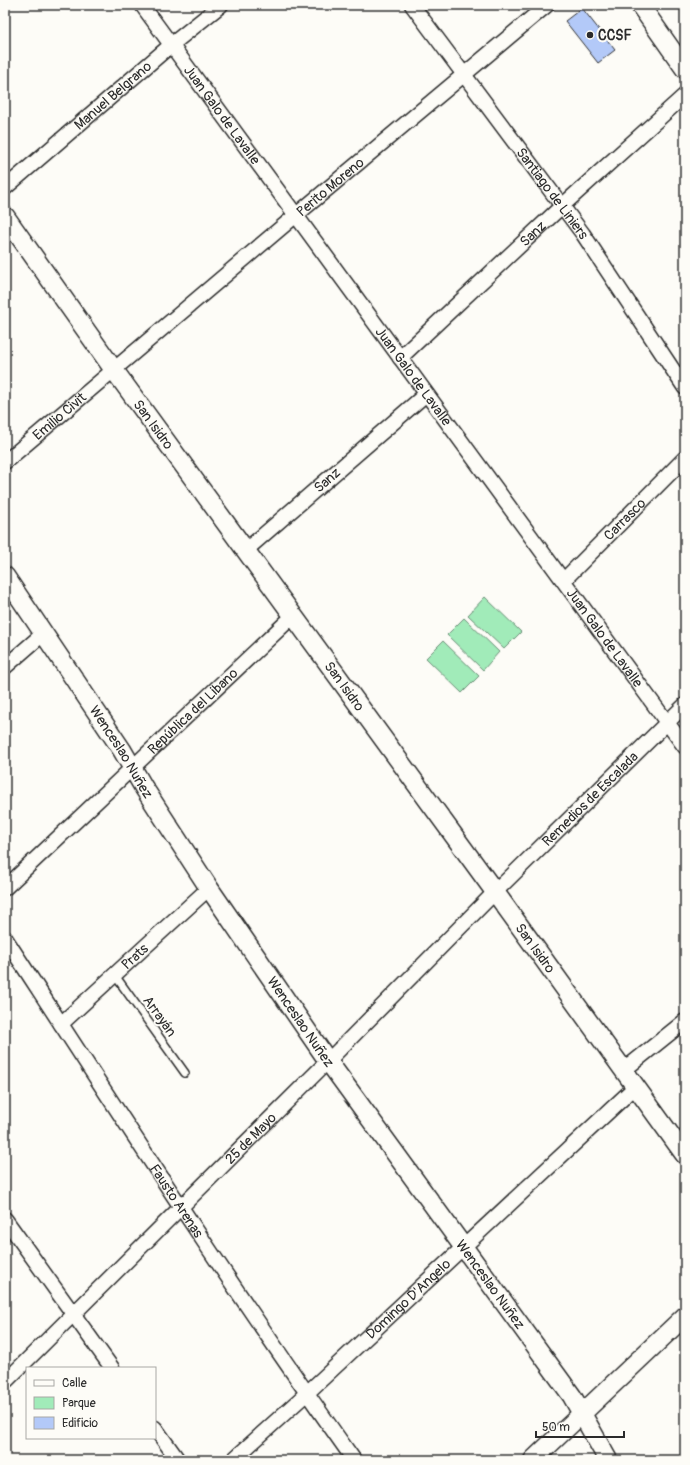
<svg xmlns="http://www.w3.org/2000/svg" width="690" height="1465" font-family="Pangolin,sans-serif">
<rect width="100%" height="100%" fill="#fdfcf7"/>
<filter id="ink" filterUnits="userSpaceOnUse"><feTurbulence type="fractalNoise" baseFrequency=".025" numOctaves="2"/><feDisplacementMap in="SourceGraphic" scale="8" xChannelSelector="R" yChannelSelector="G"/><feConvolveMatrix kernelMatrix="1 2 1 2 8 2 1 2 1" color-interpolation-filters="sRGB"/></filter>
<g filter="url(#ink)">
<path fill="#a1ebb9" stroke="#668b72" d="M 485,597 L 521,632 L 504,649 L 468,615 Z
M 464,618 L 499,652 L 483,670 L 447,635 Z
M 443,641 L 479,676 L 462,693 L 426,658 Z"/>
<path fill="#b3c9f8" stroke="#2b2b2b" d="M 582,8 L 615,50 L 598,63 L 565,21 Z"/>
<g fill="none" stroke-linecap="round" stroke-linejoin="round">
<g stroke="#2b2b2b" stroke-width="10">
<path id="service" d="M 114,974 L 185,1073"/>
</g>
<g stroke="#2b2b2b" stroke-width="17">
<g id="minor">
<path id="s1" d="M 142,5 L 685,747"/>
<path id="s2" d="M 412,5 L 583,234 L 685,388"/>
<path id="s3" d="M 5,188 L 171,45 L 221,5"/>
<path id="s4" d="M 400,358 L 562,206 L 685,95"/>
<path id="s5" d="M 5,462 L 295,216 L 547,5"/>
<path id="s6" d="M 246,550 L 426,394"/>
<path id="s7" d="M 564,580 L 685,458"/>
<path d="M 5,667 L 44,633"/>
<path id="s8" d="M 5,888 L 293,616"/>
<path id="s9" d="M 5,938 C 119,1113 233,1290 354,1460"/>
<path id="s10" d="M 61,1024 L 209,888"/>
<path d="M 624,1070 L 685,1021"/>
<path d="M 5,1219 L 112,1368"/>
<path id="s11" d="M 5,1382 L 328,1061 L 495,892 L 685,705"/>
<path d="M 155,1428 L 178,1460"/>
<path id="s12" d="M 233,1460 L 307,1393 L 635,1087"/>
</g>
</g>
<g stroke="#2b2b2b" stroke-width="21">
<g id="tertiary">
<path d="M 640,5 L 685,69"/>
<path id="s13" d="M 5,216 L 114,370 L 495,892 L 685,1155"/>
<path id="s14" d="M 5,576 L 122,750 L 144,788 L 209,888 L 328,1061 L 572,1396 L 608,1460"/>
<path d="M 533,1460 L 685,1316"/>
</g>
</g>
<use href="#service" stroke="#fdfcf7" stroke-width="7"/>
<use href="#minor" stroke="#fdfcf7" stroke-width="14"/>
<use href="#tertiary" stroke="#fdfcf7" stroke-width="18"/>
</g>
</g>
<circle fill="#2b2b2b" stroke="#fdfcf7" stroke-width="1.5" cx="590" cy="35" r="4"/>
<g text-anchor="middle" stroke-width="4" stroke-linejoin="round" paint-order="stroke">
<g font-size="14" font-weight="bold" fill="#2b2b2b" stroke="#fdfcf7" text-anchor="start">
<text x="598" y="40">CCSF</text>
</g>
<g font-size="14" fill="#2b2b2b" stroke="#fdfcf7">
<text dy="5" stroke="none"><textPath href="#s3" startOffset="142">Manuel Belgrano</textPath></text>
<text dy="5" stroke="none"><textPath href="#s1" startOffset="136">Juan Galo de Lavalle</textPath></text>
<text dy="5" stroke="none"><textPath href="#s5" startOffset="426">Perito Moreno</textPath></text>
<text dy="5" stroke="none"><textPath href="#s2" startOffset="235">Santiago de Liniers</textPath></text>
<text dy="5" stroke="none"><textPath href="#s4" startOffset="182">Sanz</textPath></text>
<text dy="5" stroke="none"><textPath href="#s1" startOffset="460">Juan Galo de Lavalle</textPath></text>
<text dy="5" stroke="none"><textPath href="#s5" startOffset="71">Emilio Civit</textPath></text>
<text dy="5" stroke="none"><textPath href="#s13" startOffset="256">San Isidro</textPath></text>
<text dy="5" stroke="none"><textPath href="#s6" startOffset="107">Sanz</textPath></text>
<text dy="5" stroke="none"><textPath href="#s7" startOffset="86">Carrasco</textPath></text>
<text dy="5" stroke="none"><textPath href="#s1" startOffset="784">Juan Galo de Lavalle</textPath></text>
<text dy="5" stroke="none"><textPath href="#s13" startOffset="580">San Isidro</textPath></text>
<text dy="5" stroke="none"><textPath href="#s8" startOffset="258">República del Libano</textPath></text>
<text dy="5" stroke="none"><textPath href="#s14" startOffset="211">Wenceslao Nuñez</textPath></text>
<text dy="5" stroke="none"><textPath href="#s11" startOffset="826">Remedios de Escalada</textPath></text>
<text dy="5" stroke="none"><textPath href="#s13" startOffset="904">San Isidro</textPath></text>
<text dy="5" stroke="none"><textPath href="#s10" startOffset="100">Prats</textPath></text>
<text transform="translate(160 1016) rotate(54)" y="5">Arrayán</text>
<text dy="5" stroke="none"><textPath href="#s14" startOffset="535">Wenceslao Nuñez</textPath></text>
<text dy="5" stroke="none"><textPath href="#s11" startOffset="346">25 de Mayo</textPath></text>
<text dy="5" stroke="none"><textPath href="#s9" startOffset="314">Fausto Arenas</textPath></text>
<text dy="5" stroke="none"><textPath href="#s14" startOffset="859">Wenceslao Nuñez</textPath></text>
<text dy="5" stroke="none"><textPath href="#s12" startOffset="238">Domingo D'Angelo</textPath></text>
</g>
</g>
<rect width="690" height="1465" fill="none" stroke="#fdfcf7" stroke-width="20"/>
<rect x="10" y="10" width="670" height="1445" fill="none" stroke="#2b2b2b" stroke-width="1.5" filter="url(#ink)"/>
<rect x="26" y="1367" width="130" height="72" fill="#fdfcf7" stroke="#a9a8a5"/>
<rect x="34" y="1380" width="20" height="6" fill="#fdfcf7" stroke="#a9a8a5"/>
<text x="62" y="1387" font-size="12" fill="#2b2b2b">Calle</text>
<rect x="34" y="1397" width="20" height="12" fill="#a1ebb9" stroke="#a9a8a5"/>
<text x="62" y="1407" font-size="12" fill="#2b2b2b">Parque</text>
<rect x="34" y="1417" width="20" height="12" fill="#b3c9f8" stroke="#a9a8a5"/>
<text x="62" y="1427" font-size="12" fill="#2b2b2b">Edificio</text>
<path d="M536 1431v6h88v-6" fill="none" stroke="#2b2b2b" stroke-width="2"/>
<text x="542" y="1431" font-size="12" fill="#2b2b2b" stroke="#fdfcf7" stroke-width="3" paint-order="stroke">50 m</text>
</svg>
